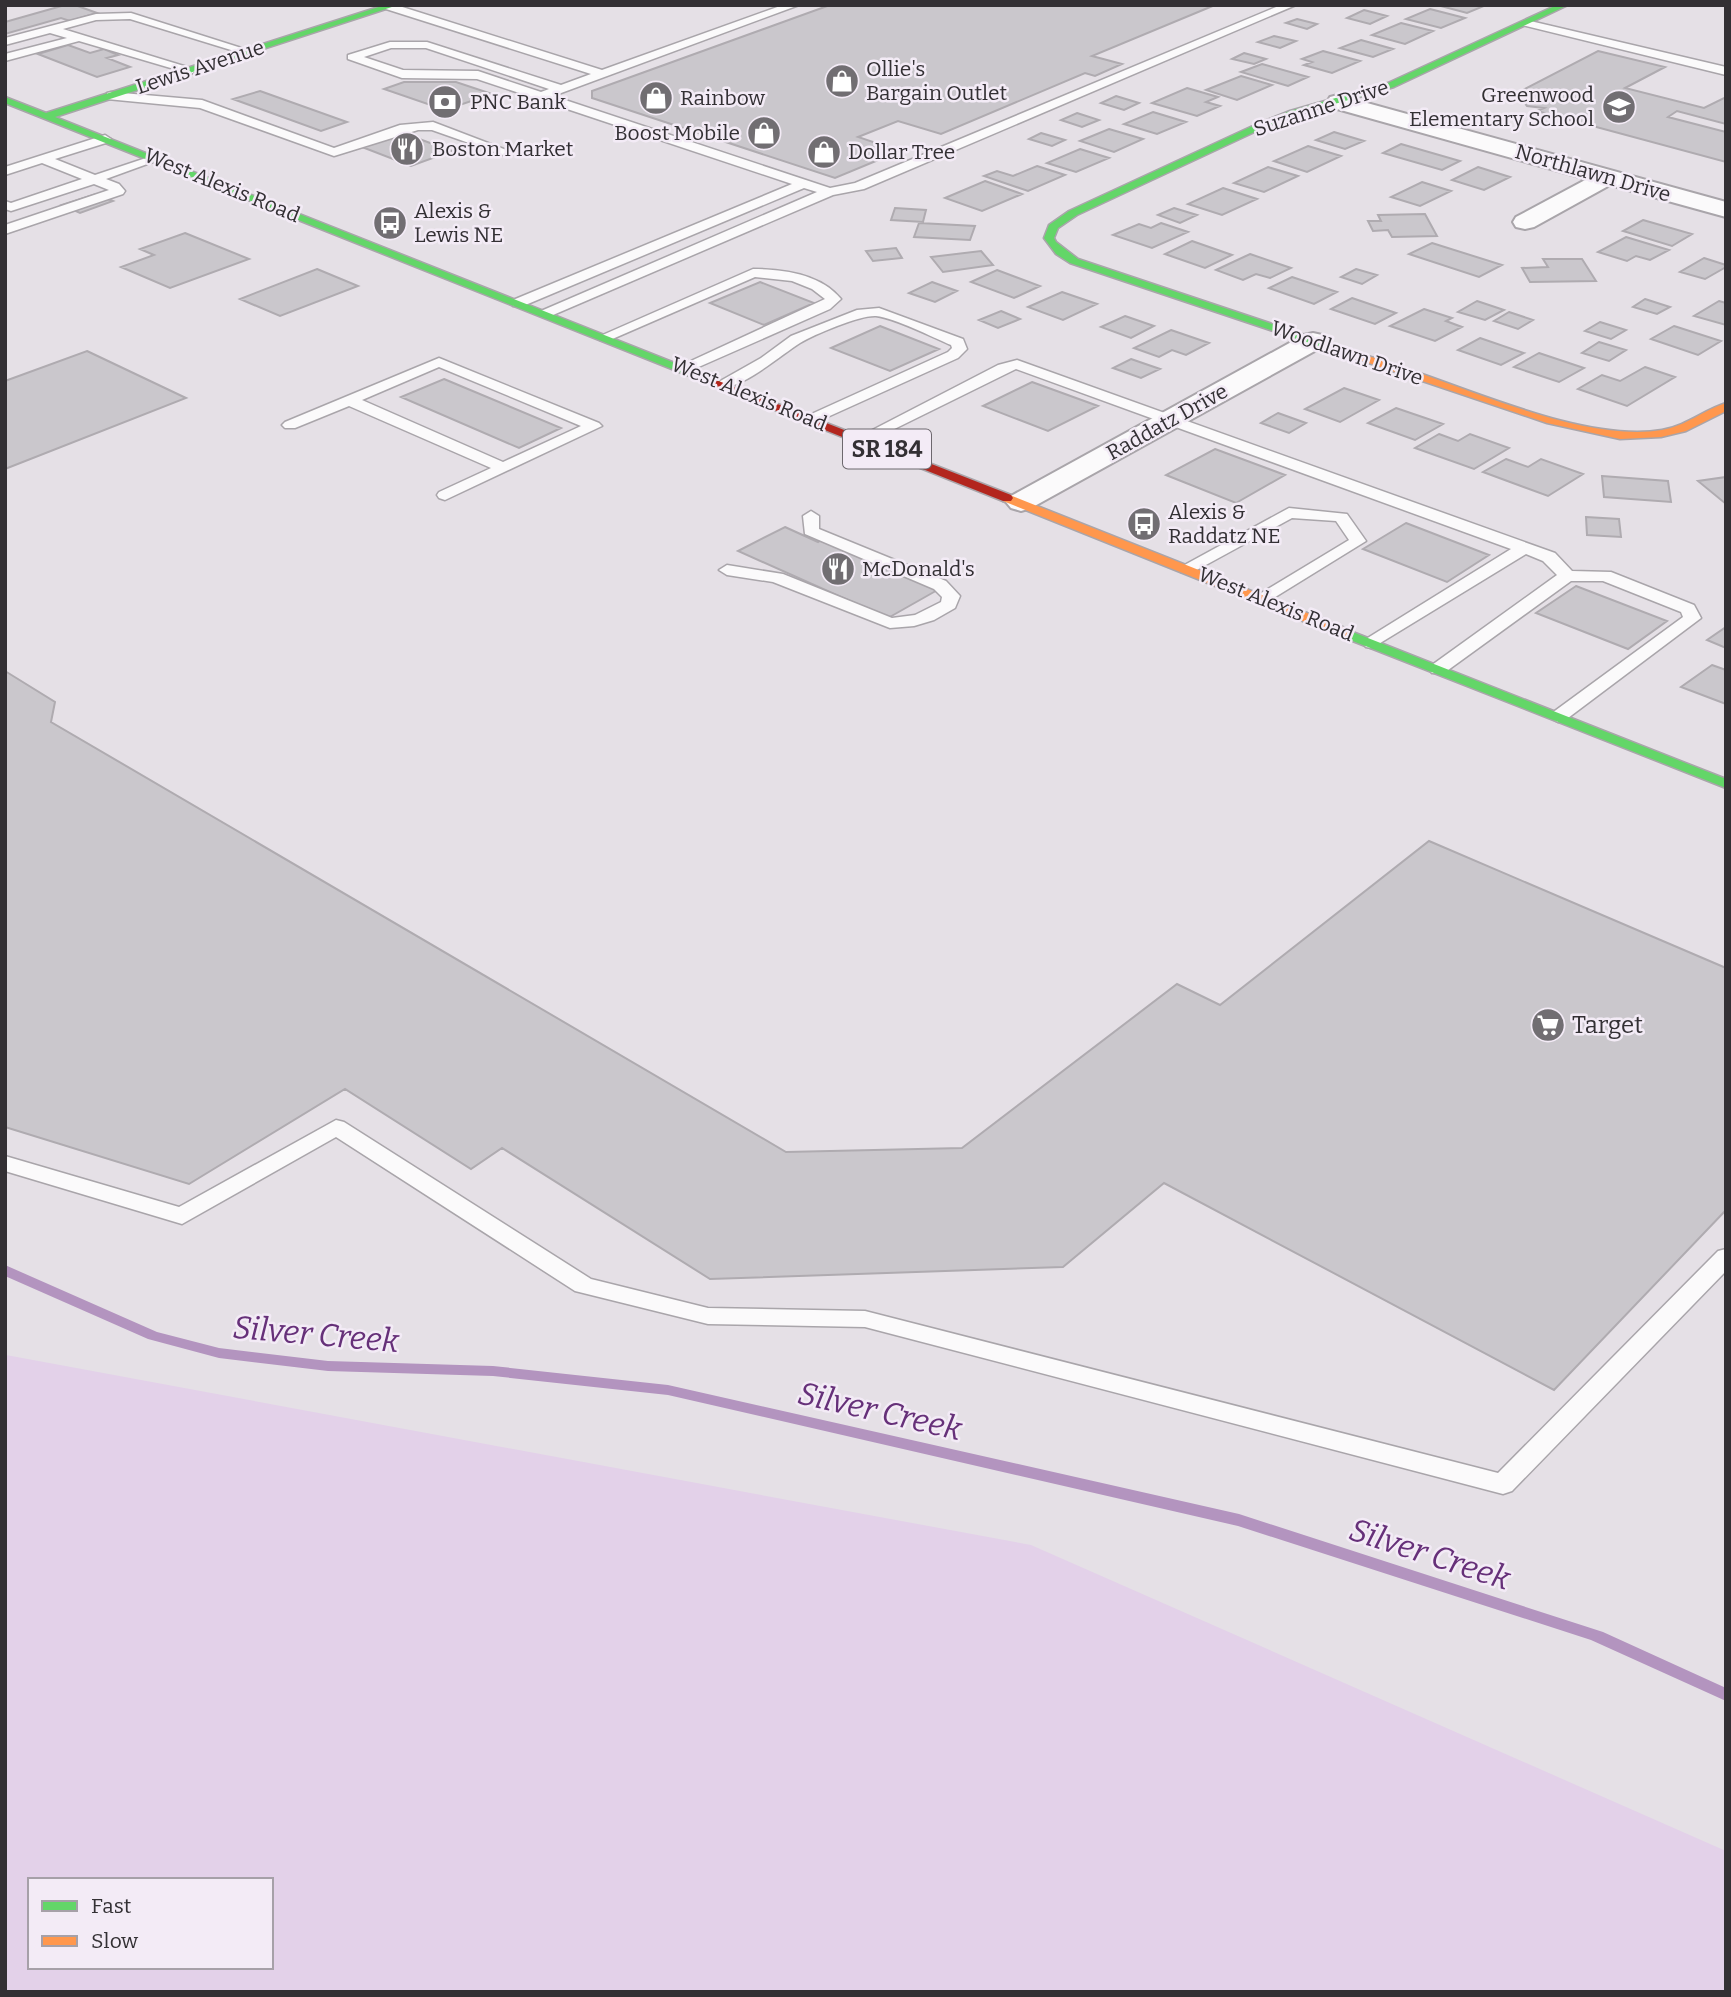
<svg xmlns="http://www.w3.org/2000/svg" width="1731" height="1997" font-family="Bitter,serif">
<rect width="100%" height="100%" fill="#e5e0e6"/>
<path fill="#e3d1e9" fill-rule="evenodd" d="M 6,1355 L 1031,1545 L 1726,1851 L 1726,1992 L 5,1992 ZM 30,1880 L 271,1880 L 271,1967 L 30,1967 Z"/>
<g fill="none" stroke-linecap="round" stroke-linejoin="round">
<path fill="#b394bf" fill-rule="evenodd" d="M 5,1265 L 157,1332 L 219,1348 L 328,1361 L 493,1366 L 668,1385 L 1239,1514 L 1603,1632 L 1726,1688 L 1726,1701 L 1591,1640 L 1238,1526 L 668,1395 L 493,1376 L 328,1371 L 219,1358 L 148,1339 L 5,1276 Z"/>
</g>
<path fill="#cac7cc" stroke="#afabb0" stroke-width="2" d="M 65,5 L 75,5 L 97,13 L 70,21 L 61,18 L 5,34 L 5,22 Z
M 830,5 L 1215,5 L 1092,56 L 1122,64 L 1095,76 L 1085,73 L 941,134 L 898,121 L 858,137 L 900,151 L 835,178 L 592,98 L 592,91 Z
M 1437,5 L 1483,5 L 1484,6 L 1467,13 Z
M 1430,9 L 1465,18 L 1441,28 L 1406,19 Z
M 1364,10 L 1387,16 L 1370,24 L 1347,18 Z
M 1297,19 L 1317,24 L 1307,29 L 1286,23 Z
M 1401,23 L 1433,31 L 1405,44 L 1372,35 Z
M 1274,36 L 1296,41 L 1280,48 L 1258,42 Z
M 1361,40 L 1393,49 L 1373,57 L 1340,48 Z
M 68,45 L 90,53 L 104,49 L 118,55 L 107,58 L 130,67 L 97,77 L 38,54 Z
M 1323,51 L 1360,61 L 1332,73 L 1304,65 L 1312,62 L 1302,59 Z
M 1598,51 L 1665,67 L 1625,88 L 1704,108 L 1726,97 L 1726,124 L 1677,111 L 1668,117 L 1726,132 L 1726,162 L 1537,111 L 1544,108 L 1527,106 L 1521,98 L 1535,95 L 1521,91 Z
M 1244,53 L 1266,59 L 1254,64 L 1232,59 Z
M 1262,64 L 1308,77 L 1288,86 L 1241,72 Z
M 1241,76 L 1272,85 L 1237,100 L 1206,90 Z
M 404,82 L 456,82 L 492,94 L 445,110 L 384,89 Z
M 1187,88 L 1218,97 L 1206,102 L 1220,106 L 1197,116 L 1152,103 Z
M 260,91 L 347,122 L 321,131 L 233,99 Z
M 1116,96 L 1139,103 L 1124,110 L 1101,103 Z
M 1153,112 L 1186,122 L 1157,134 L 1124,124 Z
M 1077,113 L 1099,120 L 1082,127 L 1061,120 Z
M 1109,129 L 1143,139 L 1114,152 L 1080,141 Z
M 1334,132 L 1364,141 L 1345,149 L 1316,140 Z
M 403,133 L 452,151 L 411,166 L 362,147 Z
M 1041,133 L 1065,140 L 1052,146 L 1029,139 Z
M 1401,144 L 1460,161 L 1442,170 L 1383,153 Z
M 1308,146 L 1341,156 L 1307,172 L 1274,161 Z
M 1080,149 L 1109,158 L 1076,172 L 1047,163 Z
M 1037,166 L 1065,175 L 1028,191 L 984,176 L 997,171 L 1013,176 Z
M 1268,167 L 1298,176 L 1264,192 L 1234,183 Z
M 1478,167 L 1510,177 L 1484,190 L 1452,180 Z
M 985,181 L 1022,194 L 982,211 L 945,198 Z
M 1422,182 L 1451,191 L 1420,206 L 1391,197 Z
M 1223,188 L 1257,199 L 1222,215 L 1188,204 Z
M 96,194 L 113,201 L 80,213 L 62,205 Z
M 895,208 L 926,210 L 923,222 L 891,220 Z
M 1174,208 L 1197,215 L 1180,223 L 1158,215 Z
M 1425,214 L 1437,236 L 1392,237 L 1388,230 L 1373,231 L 1368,221 L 1381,221 L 1378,215 Z
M 1643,220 L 1692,234 L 1672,246 L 1623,231 Z
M 919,223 L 975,226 L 970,240 L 914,237 Z
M 1161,223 L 1188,232 L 1152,248 L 1113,235 L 1139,224 L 1151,228 Z
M 185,233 L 249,259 L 170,288 L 121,267 L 154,255 L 140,249 Z
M 1626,237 L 1669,250 L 1650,260 L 1636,256 L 1627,261 L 1598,252 Z
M 1192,241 L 1232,255 L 1205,268 L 1165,254 Z
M 1432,243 L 1502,265 L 1479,277 L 1409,254 Z
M 896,248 L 902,258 L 873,261 L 866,251 Z
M 981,251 L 993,265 L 943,272 L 931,257 Z
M 1250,254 L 1291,268 L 1270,278 L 1256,274 L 1243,280 L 1216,270 Z
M 1704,258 L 1726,265 L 1726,267 L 1705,279 L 1680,272 Z
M 1543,259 L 1582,259 L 1596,281 L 1530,282 L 1522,268 L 1548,267 Z
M 317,269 L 358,286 L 280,316 L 240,299 Z
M 1356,269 L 1377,275 L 1362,284 L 1341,277 Z
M 997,270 L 1040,286 L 1014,298 L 971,282 Z
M 1292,277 L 1337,292 L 1314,304 L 1269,288 Z
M 760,282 L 814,303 L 764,325 L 710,303 Z
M 932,282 L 957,291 L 935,302 L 909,293 Z
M 1062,292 L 1097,304 L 1063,320 L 1028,307 Z
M 1352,298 L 1396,313 L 1375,324 L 1331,309 Z
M 1645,299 L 1670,307 L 1657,314 L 1633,307 Z
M 1477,301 L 1504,310 L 1485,320 L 1458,312 Z
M 1719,301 L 1726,303 L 1726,325 L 1694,316 Z
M 1424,309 L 1452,318 L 1446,321 L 1462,327 L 1435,341 L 1390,326 Z
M 1001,311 L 1020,319 L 998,328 L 979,320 Z
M 1509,312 L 1533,320 L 1518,329 L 1494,321 Z
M 1125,316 L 1154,326 L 1131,338 L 1101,327 Z
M 1600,322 L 1626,330 L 1611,339 L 1585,331 Z
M 880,326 L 939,349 L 890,371 L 831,348 Z
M 1674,326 L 1721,341 L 1698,355 L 1651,339 Z
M 1171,330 L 1209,343 L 1186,355 L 1172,350 L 1159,357 L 1134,348 Z
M 1480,338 L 1524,353 L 1501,365 L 1458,350 Z
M 1599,342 L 1626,350 L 1609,361 L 1582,353 Z
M 87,351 L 186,398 L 5,469 L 5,381 Z
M 1539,353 L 1584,368 L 1559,382 L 1514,367 Z
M 1131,359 L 1160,369 L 1141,378 L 1113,368 Z
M 1645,367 L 1675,377 L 1627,406 L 1578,389 L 1602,375 L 1620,381 Z
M 444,379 L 561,428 L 519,448 L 401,397 Z
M 1032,382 L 1098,406 L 1048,431 L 983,406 Z
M 1344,388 L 1379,400 L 1340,422 L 1305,409 Z
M 1396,408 L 1443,424 L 1415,440 L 1368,423 Z
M 1278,413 L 1306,423 L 1289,433 L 1261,423 Z
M 1439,434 L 1458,441 L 1470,434 L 1509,448 L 1474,469 L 1415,448 Z
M 1215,449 L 1285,475 L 1236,503 L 1166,475 Z
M 1506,459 L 1528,467 L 1541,459 L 1583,474 L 1548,496 L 1483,472 Z
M 1602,476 L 1668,481 L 1671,502 L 1604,497 Z
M 1726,477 L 1726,504 L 1698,481 Z
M 1586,517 L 1619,519 L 1621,537 L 1587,535 Z
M 1406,523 L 1489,555 L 1447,582 L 1363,549 Z
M 785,527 L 818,542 L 824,538 L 941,588 L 888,618 L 738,551 Z
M 1576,586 L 1667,621 L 1628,649 L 1536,613 Z
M 1726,627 L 1726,648 L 1707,640 Z
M 1712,665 L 1726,670 L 1726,704 L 1681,687 Z
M 5,671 L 55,702 L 51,722 L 786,1152 L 962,1148 L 1177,984 L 1220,1005 L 1429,841 L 1726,968 L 1726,1210 L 1554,1390 L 1164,1183 L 1063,1267 L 710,1279 L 502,1148 L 471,1169 L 345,1089 L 189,1184 L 5,1127 Z"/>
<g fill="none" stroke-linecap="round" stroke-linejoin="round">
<g stroke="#a9a5aa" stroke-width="3">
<path id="lane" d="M 386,5 L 396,5 L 602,70 L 783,5 L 799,5 L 553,96 L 830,188 L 855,183 L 1281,5 L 1296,5 L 864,189 L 833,195 L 546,318 L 539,314 L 541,311 L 817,192 L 804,188 L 523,306 L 513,306 L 513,300 L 792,184 L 477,79 L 402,78 L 348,59 L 348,55 L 390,42 L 427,42 L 561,85 L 591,74 L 386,9 ZM 391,48 L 426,48 L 549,89 L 541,92 L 478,71 L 403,70 L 364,57 Z
M 131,13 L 254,52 L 244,54 L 130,19 L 96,20 L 63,29 L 197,70 L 191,74 L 79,41 L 5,61 L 5,54 L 67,38 L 50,33 L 5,45 L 5,38 L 96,14 Z
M 1526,20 L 1726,67 L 1726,75 L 1522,25 L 1520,23 Z
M 111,92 L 202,100 L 334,148 L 400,125 L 433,122 L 509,151 L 503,155 L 432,130 L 418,130 L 334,156 L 200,108 L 107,99 L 107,93 Z
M 105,135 L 111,139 L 109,142 L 55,159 L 95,175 L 155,155 L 161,159 L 106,179 L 119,184 L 125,191 L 123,194 L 5,234 L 5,225 L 109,190 L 94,184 L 11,211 L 5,209 L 5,201 L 11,203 L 82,179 L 42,163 L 5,175 L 5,167 Z
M 753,269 C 783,269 821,274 841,299 L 830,309 L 685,373 L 680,372 L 678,369 L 680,366 L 825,299 L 812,289 L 792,281 L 755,277 L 610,340 L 600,340 L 598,337 Z
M 879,308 L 963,339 L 967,349 L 958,358 L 812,424 L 804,419 L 807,416 L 948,352 L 952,348 L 951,345 C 932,337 895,318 876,316 C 860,315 815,334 800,343 C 782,354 738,393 717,387 L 715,384 L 761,358 L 791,336 L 857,310 Z
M 439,358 L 599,423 L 602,426 L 445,500 L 439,498 L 437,495 L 439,492 L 491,468 L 349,406 L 295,428 L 285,428 L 282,425 L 285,422 ZM 439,367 L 581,426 L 503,462 L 362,400 Z
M 1017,360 L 1555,553 L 1572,571 L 1611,572 L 1694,605 L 1701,618 L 1564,721 L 1558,722 L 1549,717 L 1552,713 L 1683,617 L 1681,612 L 1603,581 L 1571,581 L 1444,673 L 1432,673 L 1429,669 L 1432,665 L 1557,575 L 1543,561 L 1526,554 L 1372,648 L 1366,647 L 1363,643 L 1366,639 L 1511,549 L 1016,369 L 868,442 L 863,444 L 855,439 L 998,365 Z
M 1289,508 L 1347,514 L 1366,541 L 1264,604 L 1255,599 L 1258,595 L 1349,540 L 1336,521 L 1292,518 L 1193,572 L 1181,572 L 1179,568 Z
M 811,511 L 819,516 L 819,529 L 946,581 L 960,596 L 955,608 L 934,620 L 914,626 L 890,628 L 773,582 L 727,575 L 719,570 L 727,565 L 783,574 L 892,618 L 915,615 L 941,602 L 942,597 L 934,589 L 805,534 L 803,516 Z
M 336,1120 L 344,1122 L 591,1279 L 708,1308 L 865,1311 L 1498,1473 L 1718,1251 L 1726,1249 L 1726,1271 L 1512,1491 L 1503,1494 L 865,1327 L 708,1324 L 575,1291 L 336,1137 L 182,1224 L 5,1171 L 5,1156 L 179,1207 Z"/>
</g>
<g stroke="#a9a5aa" stroke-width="4">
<path id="street" d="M 1338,95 L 1726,202 L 1726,217 L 1610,185 L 1534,227 L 1525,229 L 1516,227 L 1513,222 L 1516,217 L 1587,179 L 1330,107 L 1327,102 L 1330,97 Z
M 1313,333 L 1322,335 L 1326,341 L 1322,347 L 1031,508 L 1021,511 L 1011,508 L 1006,502 L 1011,496 L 1304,335 Z"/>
</g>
<g stroke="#a9a5aa" stroke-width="3">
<path id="fast" d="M 385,5 L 398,5 L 55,117 L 720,381 L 720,385 L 712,385 L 5,103 L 5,97 L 46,113 Z
M 1557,5 L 1568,5 L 1394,87 L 1296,115 L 1263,128 L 1077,215 L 1058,228 L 1054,238 L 1056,242 L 1078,259 L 1368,356 L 1368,360 L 1360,360 L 1070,263 L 1056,254 L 1044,238 L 1049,225 L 1069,211 L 1257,124 L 1290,111 L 1388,83 Z
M 1345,629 L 1726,779 L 1726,788 L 1340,636 L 1340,630 Z"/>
</g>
<g stroke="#a9a5aa" stroke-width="3">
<path id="slow" d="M 1364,355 C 1449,378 1577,444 1662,430 C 1686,426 1704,410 1726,403 L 1726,411 L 1686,431 L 1661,437 L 1620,439 L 1547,423 L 1360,360 L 1360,356 Z
M 1007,494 L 1350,630 L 1352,633 L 1350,636 L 1340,636 L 1003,501 L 1003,495 Z"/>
</g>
<g stroke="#a9a5aa" stroke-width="3">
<path id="jam" d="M 716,380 L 1011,495 L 1013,498 L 1011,501 L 1003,501 L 712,385 L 712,381 Z"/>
</g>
<use href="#lane" fill="#fbfafb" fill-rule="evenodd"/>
<use href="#street" fill="#fbfafb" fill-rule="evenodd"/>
<use href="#fast" fill="#63d668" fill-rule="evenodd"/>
<use href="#slow" fill="#ff974d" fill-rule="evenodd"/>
<use href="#jam" fill="#b3261e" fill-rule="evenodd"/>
</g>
<defs>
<g id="shop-disc" transform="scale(1.75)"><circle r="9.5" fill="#716e72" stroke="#f3ebf6"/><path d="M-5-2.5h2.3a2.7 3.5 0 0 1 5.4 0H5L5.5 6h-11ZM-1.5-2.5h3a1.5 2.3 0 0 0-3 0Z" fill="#fff"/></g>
<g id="bank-disc" transform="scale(1.75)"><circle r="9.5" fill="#716e72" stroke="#f3ebf6"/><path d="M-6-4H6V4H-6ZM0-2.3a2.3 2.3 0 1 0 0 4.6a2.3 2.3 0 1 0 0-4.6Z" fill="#fff"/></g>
<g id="school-disc" transform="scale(1.75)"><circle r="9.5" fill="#716e72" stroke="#f3ebf6"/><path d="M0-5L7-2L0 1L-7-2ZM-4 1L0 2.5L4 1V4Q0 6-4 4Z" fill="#fff"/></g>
<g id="restaurant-disc" transform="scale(1.75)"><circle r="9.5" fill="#716e72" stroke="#f3ebf6"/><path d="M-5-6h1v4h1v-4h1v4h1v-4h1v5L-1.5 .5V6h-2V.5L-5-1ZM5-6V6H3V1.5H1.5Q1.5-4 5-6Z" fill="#fff"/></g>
<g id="bus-disc" transform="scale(1.75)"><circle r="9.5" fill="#716e72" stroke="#f3ebf6"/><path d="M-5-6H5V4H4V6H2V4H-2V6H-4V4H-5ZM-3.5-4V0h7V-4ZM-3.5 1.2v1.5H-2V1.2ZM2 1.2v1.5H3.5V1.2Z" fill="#fff"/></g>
<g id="supermarket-disc" transform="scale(1.75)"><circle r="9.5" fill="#716e72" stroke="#f3ebf6"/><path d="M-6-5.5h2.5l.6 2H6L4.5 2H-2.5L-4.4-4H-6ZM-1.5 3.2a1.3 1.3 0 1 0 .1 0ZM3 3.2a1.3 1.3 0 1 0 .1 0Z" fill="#fff"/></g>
</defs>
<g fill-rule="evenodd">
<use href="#shop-disc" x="842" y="81"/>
<use href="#shop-disc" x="656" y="98"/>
<use href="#bank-disc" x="445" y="102"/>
<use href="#school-disc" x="1619" y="107"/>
<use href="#shop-disc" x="764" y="133"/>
<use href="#restaurant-disc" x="407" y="149"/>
<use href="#shop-disc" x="824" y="152"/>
<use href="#bus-disc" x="390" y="223"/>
<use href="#bus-disc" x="1144" y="524"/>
<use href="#restaurant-disc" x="838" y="569"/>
<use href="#supermarket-disc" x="1548" y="1025"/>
</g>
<g text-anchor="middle" stroke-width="5" stroke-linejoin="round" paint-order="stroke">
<g font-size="21" fill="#333034" stroke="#f3ebf6">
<text transform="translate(200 67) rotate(-18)" y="7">Lewis Avenue</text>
<text transform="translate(1321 108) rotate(-18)" y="7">Suzanne Drive</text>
<text transform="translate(1593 173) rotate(16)" y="7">Northlawn Drive</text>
<text transform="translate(222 185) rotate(22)" y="7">West Alexis Road</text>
<text transform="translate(1347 353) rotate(19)" y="7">Woodlawn Drive</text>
<text transform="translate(749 394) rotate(22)" y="7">West Alexis Road</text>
<text transform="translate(1167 422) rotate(-29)" y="7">Raddatz Drive</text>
<text transform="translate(1276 604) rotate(22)" y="7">West Alexis Road</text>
</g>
<g font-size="21" fill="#333034" stroke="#f3ebf6" text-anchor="start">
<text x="866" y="76">Ollie's<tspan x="866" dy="24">Bargain Outlet</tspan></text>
<text x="1594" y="102" text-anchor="end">Greenwood<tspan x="1594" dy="24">Elementary School</tspan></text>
<text x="680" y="105">Rainbow</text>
<text x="470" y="109">PNC Bank</text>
<text x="740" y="140" text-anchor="end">Boost Mobile</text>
<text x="432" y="156">Boston Market</text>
<text x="848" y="159">Dollar Tree</text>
<text x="414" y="218">Alexis &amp;<tspan x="414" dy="24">Lewis NE</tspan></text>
<text x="1168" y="519">Alexis &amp;<tspan x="1168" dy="24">Raddatz NE</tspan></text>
<text x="862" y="576">McDonald's</text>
</g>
<rect fill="#f3ebf6" stroke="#6d686e" stroke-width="2" x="843" y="429.5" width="88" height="39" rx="5"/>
<g font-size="23" font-weight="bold" fill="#333034">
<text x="887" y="457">SR 184</text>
</g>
<g font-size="24" fill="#333034" stroke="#f3ebf6" text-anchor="start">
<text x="1572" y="1033">Target</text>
</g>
<g font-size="32" font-style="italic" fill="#663079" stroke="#f3ebf6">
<text transform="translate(316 1334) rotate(5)" y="11">Silver Creek</text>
<text transform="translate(880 1411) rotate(13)" y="11">Silver Creek</text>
<text transform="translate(1430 1554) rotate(18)" y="11">Silver Creek</text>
</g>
</g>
<rect width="1731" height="1997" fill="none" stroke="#333034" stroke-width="14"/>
<rect x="28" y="1878" width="245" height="91" fill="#f3ebf6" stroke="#a6a0a8" stroke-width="2"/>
<rect x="42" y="1901" width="35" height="10" fill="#63d668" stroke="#a6a0a8" stroke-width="2"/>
<text x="91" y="1913" font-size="21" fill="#333034">Fast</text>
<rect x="42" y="1936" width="35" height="10" fill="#ff974d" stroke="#a6a0a8" stroke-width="2"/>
<text x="91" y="1948" font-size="21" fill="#333034">Slow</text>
</svg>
